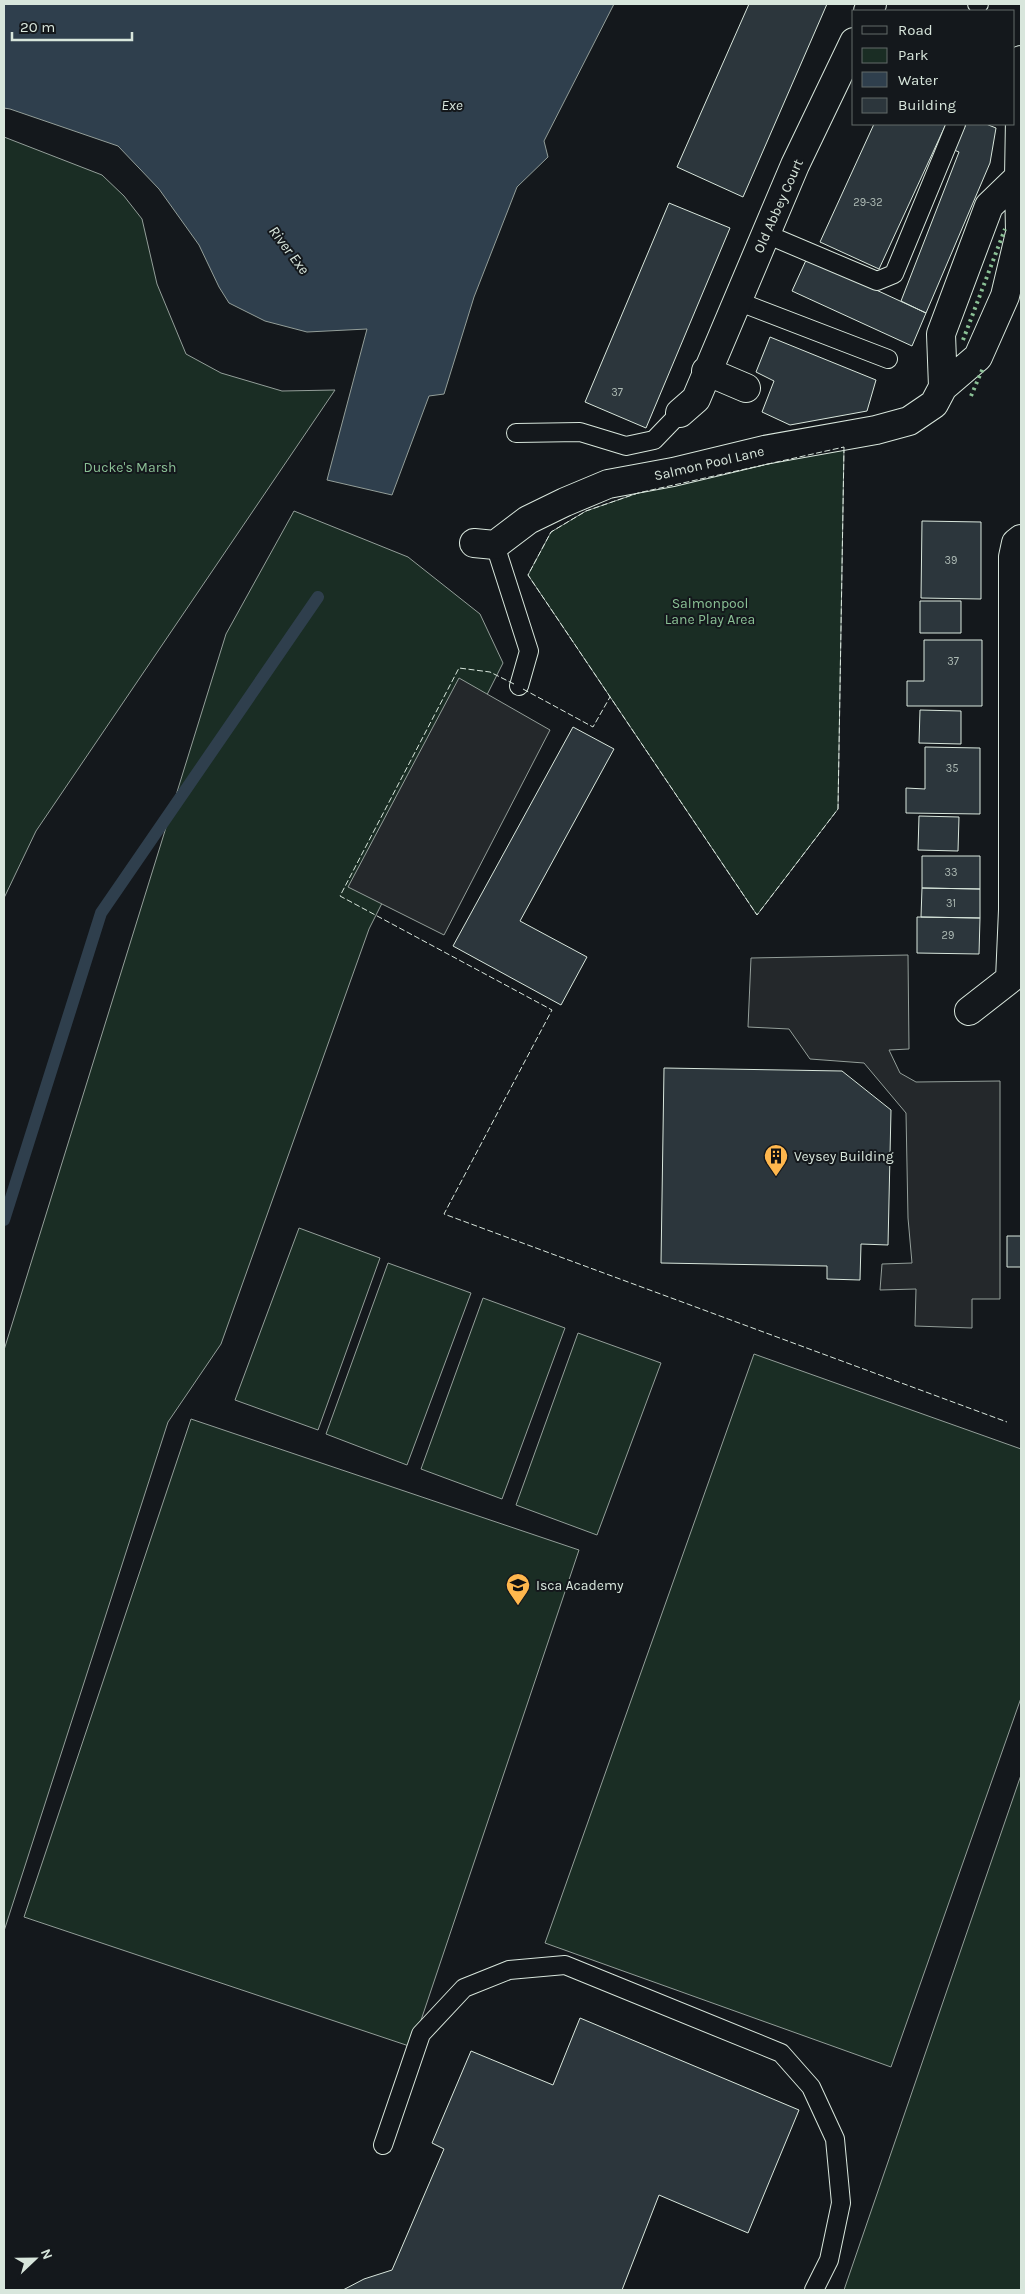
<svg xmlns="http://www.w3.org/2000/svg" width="1025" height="2294" font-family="Karla,sans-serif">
<rect width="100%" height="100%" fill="#14181c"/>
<path fill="#1a2d24" stroke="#939e99" d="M 4,137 L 102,175 L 124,196 L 142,219 L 157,284 L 186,354 L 221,373 L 282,391 L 335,390 L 36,831 L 4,898 Z
M 844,447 L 838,809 L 757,915 L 528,575 L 551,532 L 586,511 L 638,493 Z
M 294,511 L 408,557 L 480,614 L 503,663 L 369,929 L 221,1344 L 168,1422 L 4,1931 L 4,1350 L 226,634 Z
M 299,1228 L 380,1258 L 318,1430 L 235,1400 Z
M 388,1263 L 471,1293 L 407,1465 L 326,1434 Z
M 483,1298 L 565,1328 L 502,1499 L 421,1469 Z
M 578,1333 L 661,1363 L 597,1535 L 516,1505 Z
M 754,1354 L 1021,1449 L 1021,1698 L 891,2067 L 545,1943 Z
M 191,1419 L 579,1550 L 412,2047 L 24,1917 Z
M 1021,1775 L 1021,2290 L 844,2290 Z"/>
<path fill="#24282b" stroke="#939e99" d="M 459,678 L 550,730 L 444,935 L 348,887 Z
M 908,955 L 909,1049 L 889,1050 L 900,1073 L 916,1082 L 1000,1081 L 1000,1299 L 972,1299 L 972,1328 L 915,1326 L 916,1289 L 880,1290 L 882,1264 L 912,1263 L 908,1218 L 906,1113 L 864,1063 L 810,1059 L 789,1029 L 748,1027 L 751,958 Z"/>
<path fill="#2f3f4d" stroke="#939e99" d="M 4,4 L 614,4 L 544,141 L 548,157 L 517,187 L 474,297 L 444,394 L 429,396 L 392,495 L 327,480 L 367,329 L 307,332 L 265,321 L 229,303 L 219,287 L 199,245 L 159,189 L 118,146 L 10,109 L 4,108 Z"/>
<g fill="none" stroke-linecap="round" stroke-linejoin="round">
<path stroke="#2f3f4d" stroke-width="12" d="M 4,1220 L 101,913 L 318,597"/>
</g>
<path fill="#2c363c" stroke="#d8e6dc" d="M 749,4 L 827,4 L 743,197 L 677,167 Z
M 874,124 L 946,124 L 879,269 L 820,242 Z
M 966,124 L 986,124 L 996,128 L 990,163 L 926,313 L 901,301 L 959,152 L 954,150 Z
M 669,203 L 730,228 L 646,428 L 585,402 Z
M 807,258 L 926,313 L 912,346 L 792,291 Z
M 770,337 L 876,380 L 867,411 L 790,425 L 762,412 L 774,381 L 756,372 Z
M 922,521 L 981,522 L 981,599 L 921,598 Z
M 920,601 L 961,601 L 961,633 L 920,633 Z
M 924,640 L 982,640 L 982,706 L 907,706 L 907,681 L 924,681 Z
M 920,710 L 961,711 L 961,744 L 919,743 Z
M 573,727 L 614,749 L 520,921 L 587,957 L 561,1005 L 453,946 Z
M 925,747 L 980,748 L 980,814 L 906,813 L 906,788 L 925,789 Z
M 919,816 L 959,817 L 958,851 L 918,850 Z
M 922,856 L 980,856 L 980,889 L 922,888 Z
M 922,888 L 980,889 L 980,918 L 921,917 Z
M 917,917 L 980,918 L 979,954 L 917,953 Z
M 664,1068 L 842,1071 L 891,1110 L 888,1245 L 861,1244 L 860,1280 L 827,1279 L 827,1266 L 661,1263 Z
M 1007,1236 L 1021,1236 L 1021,1267 L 1007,1267 Z
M 580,2018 L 799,2110 L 748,2233 L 659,2195 L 622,2290 L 343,2290 L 364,2279 L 392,2270 L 444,2149 L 432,2143 L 471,2051 L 553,2085 Z"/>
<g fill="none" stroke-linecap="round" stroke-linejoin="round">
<g stroke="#d8e6dc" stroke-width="20">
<path id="service" d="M 977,4 L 979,4
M 766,234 L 877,281 L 894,274 L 956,124
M 737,301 L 888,359
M 516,433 L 580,432 L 626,446 L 654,440 L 680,413
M 495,545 L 529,651 L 519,686
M 383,2145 L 421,2034 L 464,1988 L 509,1970 L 565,1965 L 781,2053 L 811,2087 L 835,2139 L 841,2203 L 829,2260 L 814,2290"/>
</g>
<g stroke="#d8e6dc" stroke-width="30">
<path id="minor" d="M 868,11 L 872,4
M 706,371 L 746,388
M 943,387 L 941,334 L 989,206 L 1019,177
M 680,413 L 696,399 L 795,165 L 854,42
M 474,543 L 495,545 L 528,520 L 565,502 L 608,484 L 673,472 L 764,450 L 876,430 L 909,421 L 934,404 L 943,387 L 978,357 L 1005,296 L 1020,233 L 1019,177 L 1021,60
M 969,1011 L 1010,979 L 1013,910 L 1013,557 L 1016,543 L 1021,539"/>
</g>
<use href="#service" stroke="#14181c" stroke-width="18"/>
<use href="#minor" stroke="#14181c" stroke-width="28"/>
<path stroke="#8ac095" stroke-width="4" stroke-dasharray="2.5 4" stroke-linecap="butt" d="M 963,340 L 1005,229
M 971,396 L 983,368"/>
<path stroke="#d8e6dc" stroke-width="1" stroke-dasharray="6 2.5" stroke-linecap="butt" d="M 844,447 L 838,809 L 757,915 L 528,575 L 551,532 L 586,511 L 638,493 Z
M 514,684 L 490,672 L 459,668 L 340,896 L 552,1010 L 444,1214 L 1007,1422
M 523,689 L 593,727 L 610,697"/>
</g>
<defs>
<g id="building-pin" transform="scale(1.25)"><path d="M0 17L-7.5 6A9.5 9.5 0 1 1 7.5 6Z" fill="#ffb74d" stroke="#14181c"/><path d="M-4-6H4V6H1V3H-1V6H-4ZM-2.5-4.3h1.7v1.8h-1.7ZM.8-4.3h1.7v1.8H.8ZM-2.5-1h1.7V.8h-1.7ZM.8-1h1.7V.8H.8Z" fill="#111"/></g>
<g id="school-pin" transform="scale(1.25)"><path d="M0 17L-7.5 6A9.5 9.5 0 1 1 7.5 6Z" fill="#ffb74d" stroke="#14181c"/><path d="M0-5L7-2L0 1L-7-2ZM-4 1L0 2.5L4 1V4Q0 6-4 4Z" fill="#111"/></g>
</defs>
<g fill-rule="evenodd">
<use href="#building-pin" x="776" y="1156"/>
<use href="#school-pin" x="518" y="1585"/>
</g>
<g text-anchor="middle" stroke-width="4" stroke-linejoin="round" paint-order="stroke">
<g font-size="11" fill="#adbab4">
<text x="868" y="206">29-32</text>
<text x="617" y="396">37</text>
<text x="951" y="564">39</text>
<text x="953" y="665">37</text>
<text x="952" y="772">35</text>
<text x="951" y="876">33</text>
<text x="951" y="907">31</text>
<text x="948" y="939">29</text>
</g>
<g font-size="14" fill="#d8e6dc" stroke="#14181c">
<text transform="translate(778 206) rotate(-66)" y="5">Old Abbey Court</text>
<text transform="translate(709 463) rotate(-13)" y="5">Salmon Pool Lane</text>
</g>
<g font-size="14" fill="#8ac095" stroke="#14181c">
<text x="130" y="472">Ducke's Marsh</text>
<text x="710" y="608">Salmonpool<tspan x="710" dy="16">Lane Play Area</tspan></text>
</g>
<g font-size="14" fill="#d8e6dc" stroke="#14181c" text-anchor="start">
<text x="794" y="1161">Veysey Building</text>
<text x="536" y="1590">Isca Academy</text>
</g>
<g font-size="15" font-style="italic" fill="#d8e6dc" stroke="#14181c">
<text x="452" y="110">Exe</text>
<text transform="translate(289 250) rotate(53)" y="5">River Exe</text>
</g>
</g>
<rect width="1025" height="2294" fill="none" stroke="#d8e6dc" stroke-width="10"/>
<rect x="852" y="10" width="162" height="115" fill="#14181c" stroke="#626a69"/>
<rect x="862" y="26" width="25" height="8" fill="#14181c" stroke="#626a69"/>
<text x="898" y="35" font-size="15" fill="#d8e6dc">Road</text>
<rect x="862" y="48" width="25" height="15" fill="#1a2d24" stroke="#626a69"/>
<text x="898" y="60" font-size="15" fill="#d8e6dc">Park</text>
<rect x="862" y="72" width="25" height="15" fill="#2f3f4d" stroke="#626a69"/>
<text x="898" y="85" font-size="15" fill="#d8e6dc">Water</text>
<rect x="862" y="98" width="25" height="15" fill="#2c363c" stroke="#626a69"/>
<text x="898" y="110" font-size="15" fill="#d8e6dc">Building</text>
<g transform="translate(35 2259) rotate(68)" stroke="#14181c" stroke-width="4" paint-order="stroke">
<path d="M0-4L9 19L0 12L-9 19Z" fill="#d8e6dc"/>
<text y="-8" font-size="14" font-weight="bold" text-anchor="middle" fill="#d8e6dc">N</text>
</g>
<path d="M12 32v8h120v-8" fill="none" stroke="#d8e6dc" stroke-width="2.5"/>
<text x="20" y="32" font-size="15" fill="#d8e6dc" stroke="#14181c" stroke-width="4" paint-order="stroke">20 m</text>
</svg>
